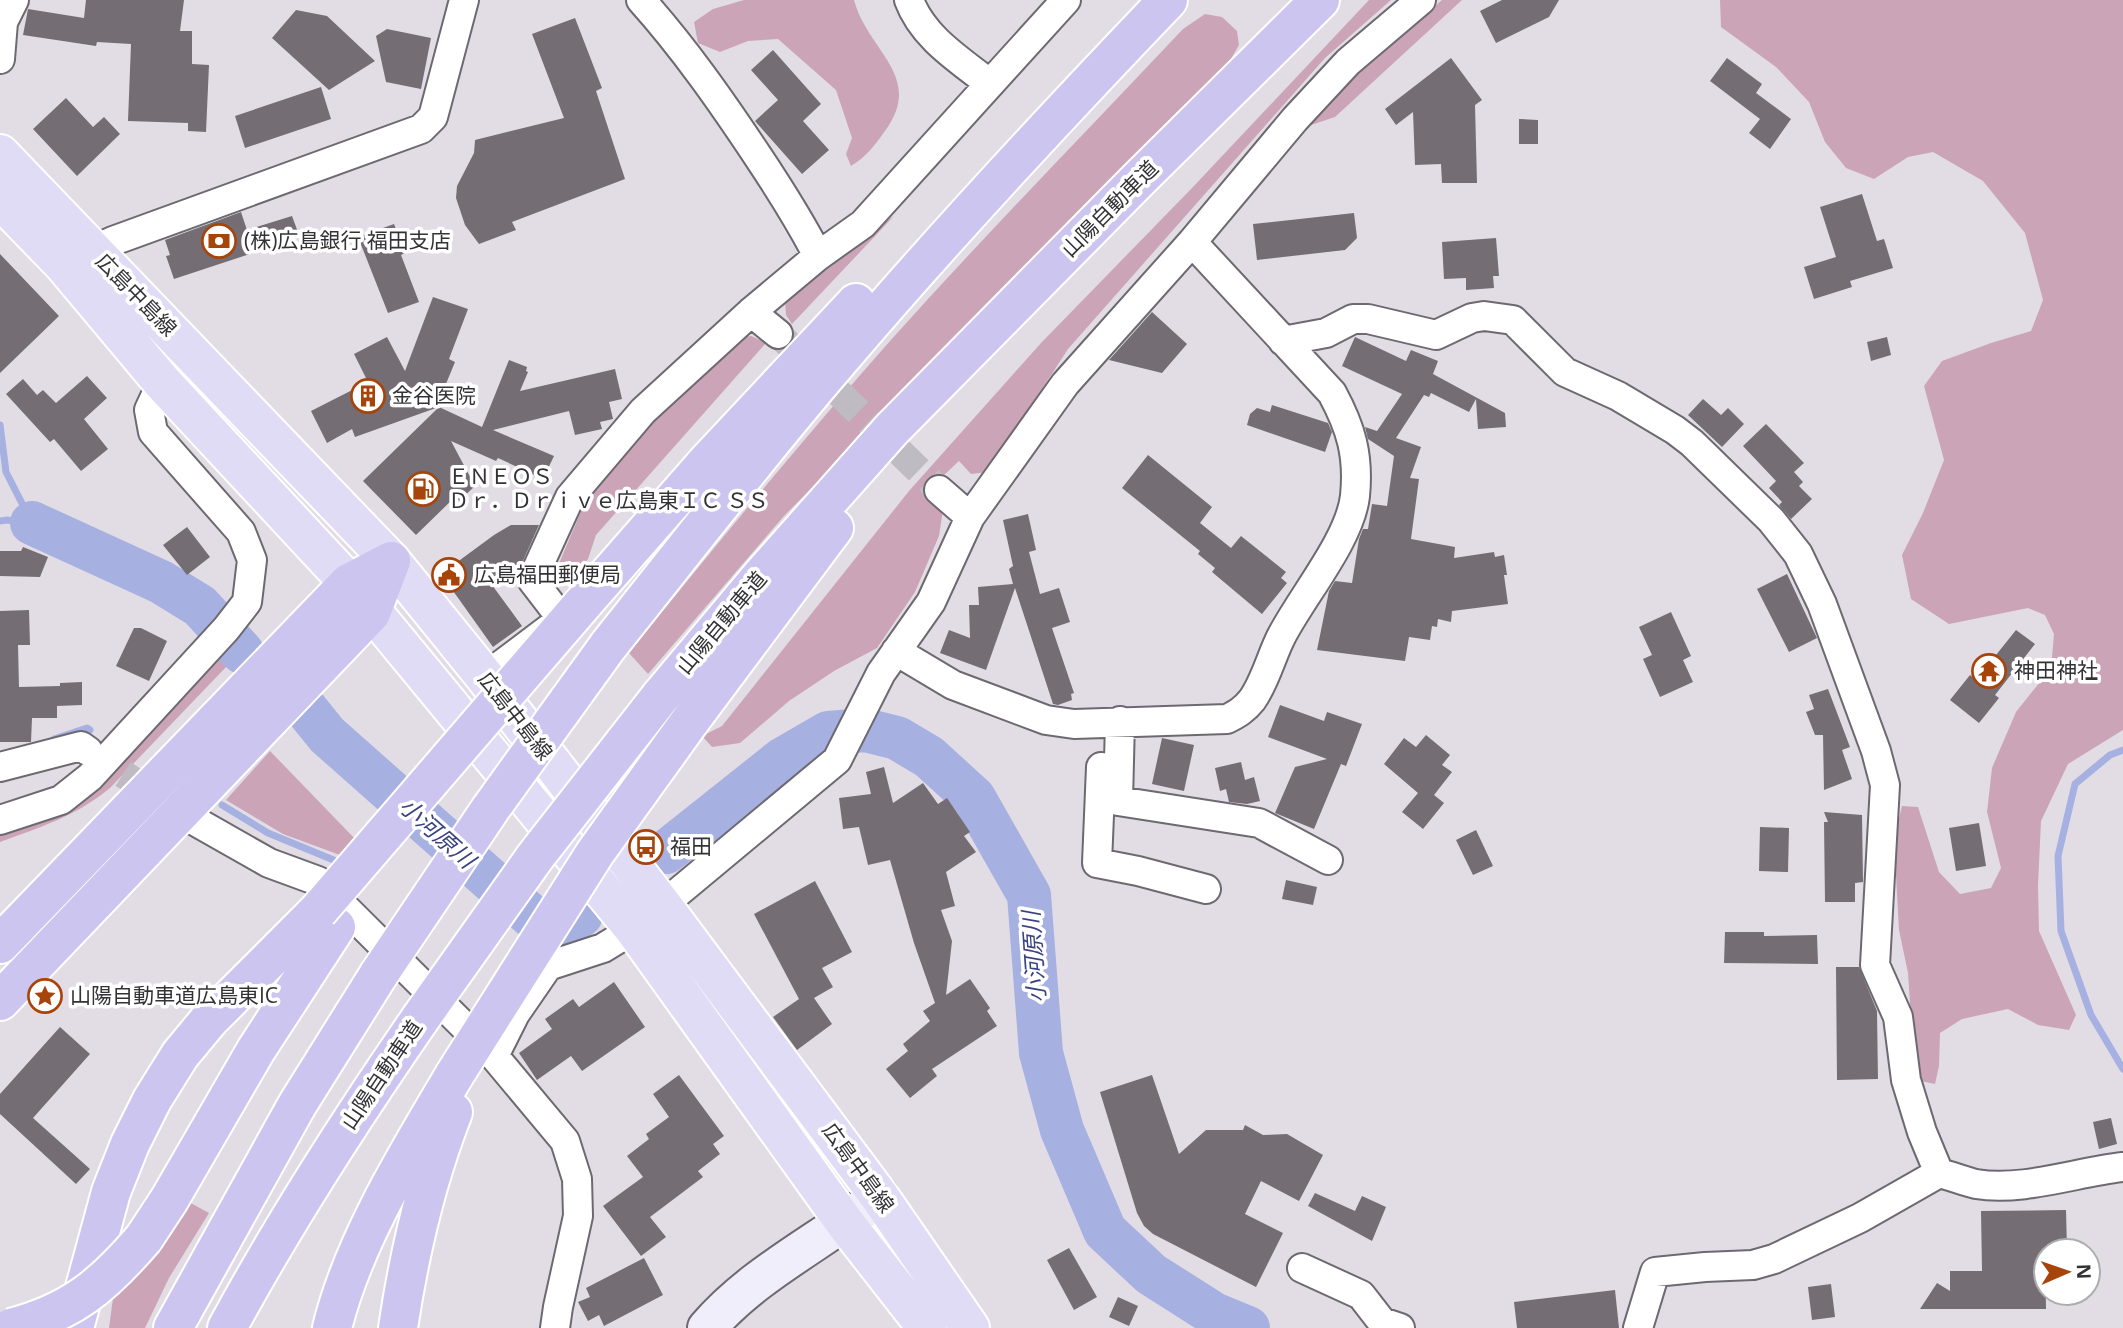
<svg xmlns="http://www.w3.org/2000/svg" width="2123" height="1328" font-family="'Open Sans','Noto Sans JP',sans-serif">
<rect width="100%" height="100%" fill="#e2dde5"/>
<path fill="#cca4b7" d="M 744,0 L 854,0 C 868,52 925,76 885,131 C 874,146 867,156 851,166 L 846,154 L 852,138 L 836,90 L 778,39 L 748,41 L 720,52 L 698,43 L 694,22 L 713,9 Z
M 1369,0 L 1391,0 L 1325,58 L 1068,349 L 988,472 L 971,474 L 959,461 L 927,491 L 943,510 L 939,536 L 915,592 L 877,648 L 834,671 L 789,701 L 740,743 L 712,747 L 702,736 L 722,726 L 909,491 L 1041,343 L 1192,188 Z
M 1442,0 L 1462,0 L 1335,117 L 1299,129 L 1375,58 Z
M 1720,0 L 2123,0 L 2123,730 L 2068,764 L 2041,821 L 2038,885 L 2039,931 L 2076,1015 L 2069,1030 L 2038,1025 L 2008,1009 L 1962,1019 L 1940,1033 L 1939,1066 L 1935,1084 L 1921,1081 L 1911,1018 L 1908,973 L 1899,930 L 1894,840 L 1902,806 L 1918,807 L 1939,872 L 1960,894 L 1991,888 L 2001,868 L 1987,812 L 1992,768 L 2016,712 L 2051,668 L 2054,634 L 2045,615 L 2028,608 L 1949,624 L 1911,599 L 1902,555 L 1923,513 L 1944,460 L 1924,386 L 1942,361 L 1991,343 L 2031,331 L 2043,300 L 2025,233 L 1983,181 L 1933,152 L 1908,157 L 1874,179 L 1846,168 L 1825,142 L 1809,102 L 1776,67 L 1721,27 Z
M 1205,14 L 1222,17 L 1237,31 L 1239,45 L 1225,69 L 784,516 L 648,674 L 629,653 C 714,547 800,443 890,341 C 985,235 1085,133 1183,29 Z
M 894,216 L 792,324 L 786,315 L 785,300 L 814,272 Z
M 751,336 L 766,343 L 596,535 L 588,559 L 567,583 L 558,566 L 587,497 L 630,444 L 735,338 Z
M 218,657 L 227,666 L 110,788 C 76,816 41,827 0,842 L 0,832 C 38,821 72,812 103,786 Z
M 270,751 L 358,842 L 348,858 L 283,834 L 226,800 Z
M 187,1201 L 209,1213 L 169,1278 L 145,1328 L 109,1328 L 113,1298 L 153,1251 Z"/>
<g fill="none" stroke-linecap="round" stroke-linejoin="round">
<path stroke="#a6b1e2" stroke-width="7" d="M 0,425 L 6,472 L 32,523
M 0,521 L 7,520 L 32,523
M 54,739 L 87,728 L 90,730
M 2123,750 L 2110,755 L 2075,784 L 2058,856 L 2061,931 L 2091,1015 L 2123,1069
M 222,805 L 268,833 L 336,861"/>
<path stroke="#a6b1e2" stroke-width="44" d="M 32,523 L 161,582 L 200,606 L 242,652
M 306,709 L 327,735 L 537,921 L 569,924 L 581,915
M 666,852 L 783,759 L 828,733 L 865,730 L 897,738 L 929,757 L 974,798 L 1029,895 L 1041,1053 L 1062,1130 L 1105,1231 L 1151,1274 L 1214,1314 L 1248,1328"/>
</g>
<path fill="#746d73" d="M 86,0 L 184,0 L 180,31 L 192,31 L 192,64 L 209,65 L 206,132 L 188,131 L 188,123 L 128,121 L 131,44 L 97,42 L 96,46 L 23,35 L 28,9 L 84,18 Z
M 1502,0 L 1559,0 L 1549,17 L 1496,43 L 1480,11 Z
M 296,10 L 327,16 L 375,61 L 329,90 L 272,38 Z
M 575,18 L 602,88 L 596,91 L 625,179 L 512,222 L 516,230 L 479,244 L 465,225 L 456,198 L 457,186 L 474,153 L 475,140 L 564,118 L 532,34 Z
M 387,29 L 431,38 L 421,89 L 386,82 L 376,36 Z
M 773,50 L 821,104 L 803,121 L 829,150 L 802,174 L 755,121 L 778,100 L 751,70 Z
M 1451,58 L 1482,100 L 1475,105 L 1477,183 L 1442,183 L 1441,164 L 1415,165 L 1413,112 L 1396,125 L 1385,109 Z
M 1727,58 L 1762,84 L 1756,93 L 1791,119 L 1770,149 L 1749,133 L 1760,119 L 1710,81 Z
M 321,87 L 331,119 L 245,148 L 235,116 Z
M 66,98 L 93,127 L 104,117 L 120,134 L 77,176 L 33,129 Z
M 1519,119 L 1538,120 L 1538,144 L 1519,144 Z
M 1862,194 L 1877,241 L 1884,239 L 1893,268 L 1850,281 L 1852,287 L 1814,299 L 1804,267 L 1836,257 L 1820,207 Z
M 241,212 L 247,230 L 292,216 L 299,235 L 273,244 L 274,246 L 174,279 L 166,256 L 170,255 L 165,240 Z
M 1354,213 L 1357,238 L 1345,250 L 1257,260 L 1253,224 Z
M 394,224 L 405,253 L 401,255 L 419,302 L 388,313 L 358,237 Z
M 1496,238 L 1499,276 L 1493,276 L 1494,288 L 1466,290 L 1466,278 L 1444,279 L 1442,242 Z
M 0,254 L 59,316 L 0,373 Z
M 433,297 L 468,309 L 449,359 L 455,362 L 436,408 L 355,437 L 352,429 L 327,443 L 311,411 L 368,382 L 354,354 L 387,337 L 405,371 Z
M 1152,312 L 1187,344 L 1162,373 L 1109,360 Z
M 1355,337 L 1406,361 L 1411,350 L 1438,361 L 1433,374 L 1505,413 L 1506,427 L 1478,429 L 1476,399 L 1469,412 L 1431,393 L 1429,397 L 1424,395 L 1396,438 L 1421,447 L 1410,478 L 1419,479 L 1411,539 L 1455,547 L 1454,558 L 1494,552 L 1495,557 L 1504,555 L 1507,575 L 1504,575 L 1508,604 L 1452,611 L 1451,622 L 1438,619 L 1437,627 L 1432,626 L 1430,640 L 1409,637 L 1405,661 L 1317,650 L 1329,591 L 1335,581 L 1352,583 L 1359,539 L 1363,529 L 1368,529 L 1372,504 L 1387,506 L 1394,456 L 1368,439 L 1365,427 L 1377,431 L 1402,394 L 1342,366 Z
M 1887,337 L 1891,355 L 1871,361 L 1867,342 Z
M 509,360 L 527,367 L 526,371 L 528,372 L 520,391 L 615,369 L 622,399 L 609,402 L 613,419 L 600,422 L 602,429 L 575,435 L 569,411 L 493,430 L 554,456 L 543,479 L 498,458 L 496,461 L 451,441 L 475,486 L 459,501 L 455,497 L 416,535 L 363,481 L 439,407 L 482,427 Z
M 87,376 L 107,398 L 84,419 L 108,449 L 81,471 L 54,439 L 50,442 L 6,394 L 23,379 L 37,395 L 43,390 L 56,403 Z
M 1703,399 L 1721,415 L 1728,408 L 1744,424 L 1722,447 L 1688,415 Z
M 1272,405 L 1328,423 L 1332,432 L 1325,452 L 1247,425 L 1250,414 L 1257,408 L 1270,412 Z
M 1766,424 L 1804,463 L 1794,472 L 1803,482 L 1799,486 L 1812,499 L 1791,519 L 1779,505 L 1782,502 L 1769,488 L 1776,481 L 1743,446 Z
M 1148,455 L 1212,507 L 1200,523 L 1231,548 L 1241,536 L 1286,572 L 1281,578 L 1287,583 L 1262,614 L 1212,572 L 1215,568 L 1198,554 L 1200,551 L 1122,488 Z
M 1028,514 L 1036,550 L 1029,552 L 1040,594 L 1059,588 L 1070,622 L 1052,628 L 1074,693 L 1071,694 L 1072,700 L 1058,705 L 1053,704 L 1015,588 L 986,670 L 940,653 L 949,630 L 970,638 L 969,605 L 979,605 L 978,587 L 1013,584 L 1009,569 L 1013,566 L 1003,520 Z
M 511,525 L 539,525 L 522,563 L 492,585 L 522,626 L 493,647 L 441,574 L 494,535 Z
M 187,527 L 210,557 L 187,575 L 163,545 Z
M 23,547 L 48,557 L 40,577 L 0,576 L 0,551 L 21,551 Z
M 1787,574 L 1817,638 L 1789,652 L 1757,589 Z
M 29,610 L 30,645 L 18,645 L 19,687 L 60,686 L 60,683 L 82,682 L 82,705 L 57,706 L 57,718 L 32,718 L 31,742 L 0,742 L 0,611 Z
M 1671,612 L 1691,656 L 1683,660 L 1693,682 L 1660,697 L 1643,659 L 1652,655 L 1639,627 Z
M 134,628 L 141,628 L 167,641 L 149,681 L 116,666 Z
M 2016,630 L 2035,644 L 1995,695 L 1999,698 L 1979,723 L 1950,700 L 1970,675 L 1976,680 Z
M 1828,689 L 1850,747 L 1842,750 L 1852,779 L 1824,790 L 1823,735 L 1815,735 L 1806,712 L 1814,709 L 1809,695 Z
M 1280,705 L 1324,721 L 1327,712 L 1362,724 L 1346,766 L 1341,764 L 1314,829 L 1275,813 L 1295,767 L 1327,759 L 1268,737 Z
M 1426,735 L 1450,755 L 1442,765 L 1452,772 L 1434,795 L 1444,803 L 1423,829 L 1402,812 L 1418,793 L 1384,764 L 1404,738 L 1416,747 Z
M 1162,738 L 1194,745 L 1184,791 L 1152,784 Z
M 1241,762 L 1245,780 L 1254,777 L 1260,801 L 1247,804 L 1229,802 L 1226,789 L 1220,791 L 1215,768 Z
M 884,767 L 893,803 L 923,783 L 938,804 L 947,798 L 970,832 L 964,836 L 976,852 L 946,872 L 955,906 L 941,910 L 952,941 L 946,995 L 970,979 L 990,1008 L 987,1011 L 997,1026 L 932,1069 L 937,1076 L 910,1098 L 886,1069 L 908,1051 L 903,1044 L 930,1021 L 923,1011 L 935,1003 L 914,943 L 890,860 L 868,865 L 859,827 L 843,829 L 839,798 L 871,794 L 866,772 Z
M 1824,812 L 1862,815 L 1863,882 L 1855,883 L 1855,902 L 1825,902 L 1824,822 L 1828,822 Z
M 1979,823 L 1986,866 L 1956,871 L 1949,828 Z
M 1760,827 L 1789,828 L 1788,872 L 1759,871 Z
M 1476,830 L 1493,866 L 1473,875 L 1456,840 Z
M 1286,880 L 1317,887 L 1313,905 L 1282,899 Z
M 815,881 L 852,952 L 822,968 L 833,987 L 814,998 L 832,1024 L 797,1050 L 773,1017 L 799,999 L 754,914 Z
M 1725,932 L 1764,932 L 1764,936 L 1817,935 L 1818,964 L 1724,963 Z
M 1836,967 L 1859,967 L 1877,1011 L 1878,1079 L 1837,1080 Z
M 614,982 L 645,1027 L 582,1071 L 571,1056 L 537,1080 L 519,1053 L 552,1029 L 545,1019 L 573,999 L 579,1007 Z
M 60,1027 L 90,1054 L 33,1118 L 90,1169 L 76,1184 L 0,1114 L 0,1094 Z
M 679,1075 L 724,1136 L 713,1144 L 720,1154 L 698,1171 L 703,1177 L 650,1217 L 666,1237 L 641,1256 L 603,1206 L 643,1177 L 627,1156 L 649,1139 L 646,1134 L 669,1117 L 653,1094 Z
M 1152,1075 L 1179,1154 L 1206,1130 L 1243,1130 L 1245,1125 L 1263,1135 L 1287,1134 L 1323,1155 L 1299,1201 L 1261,1181 L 1245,1214 L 1283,1233 L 1256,1287 L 1153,1234 L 1144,1226 L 1137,1213 L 1100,1092 Z
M 2111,1118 L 2117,1144 L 2099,1149 L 2093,1122 Z
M 1315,1193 L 1355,1211 L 1362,1196 L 1386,1207 L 1372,1241 L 1308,1206 Z
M 2066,1210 L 2067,1250 L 2045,1250 L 2046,1309 L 1920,1309 L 1937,1283 L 1950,1291 L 1950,1271 L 1982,1271 L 1981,1211 Z
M 1069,1248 L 1097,1297 L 1074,1310 L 1047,1260 Z
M 644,1258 L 663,1295 L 604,1326 L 599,1315 L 588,1321 L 578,1302 L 590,1297 L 586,1288 Z
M 1831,1284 L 1835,1317 L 1812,1320 L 1808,1287 Z
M 1615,1290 L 1619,1328 L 1517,1328 L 1514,1302 Z
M 1118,1297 L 1138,1306 L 1129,1326 L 1109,1317 Z"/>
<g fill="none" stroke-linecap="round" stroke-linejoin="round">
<path stroke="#bfbbc2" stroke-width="28" stroke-dasharray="28 14" stroke-linecap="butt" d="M 778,334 L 939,490
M 88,751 L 163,800"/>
<g stroke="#6d6970" stroke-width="32">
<path id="street" d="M 641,0 C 684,48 721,101 757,155 C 779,188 800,221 818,256
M 909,0 C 923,38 960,60 990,84
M 0,59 L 3,22 L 14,0
M 77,258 L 113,241 L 421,129 L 433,117 L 464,0
M 751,312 L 778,334
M 1283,341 L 1326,333 L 1353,319 L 1368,319 L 1436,335 L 1472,318 L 1484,316 L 1513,320 L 1565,372 L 1618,396 L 1675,430 L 1692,443 L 1771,520 L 1798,554 L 1822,604 L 1876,751 L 1885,785 L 1875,965 L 1898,1017 L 1906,1080 L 1922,1132 L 1939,1173
M 939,490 L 970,517
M 896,651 L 953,685 L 1046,720 L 1074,724 L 1227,719 C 1237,714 1244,710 1252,700 C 1265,682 1271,657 1281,637 C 1302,596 1350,540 1355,496 C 1359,455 1351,428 1332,393 L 1192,242
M 485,677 L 562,619 L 532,580 L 570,497 L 643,411 L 751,312 L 818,256 L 863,224 L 1066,0
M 1120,721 L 1118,801 L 1259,823 L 1328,860
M 0,767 L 81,746 L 88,751
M 1101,767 L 1097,863 L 1138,871 L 1206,889
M 0,820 L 61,800 L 90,777 L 226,629 L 247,602 L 252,560 L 241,532 L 153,432 L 149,410 L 162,382
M 195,821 L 269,863 L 318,881 L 490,1052
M 1302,1268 L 1361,1295 L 1382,1322 L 1400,1328
M 555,1328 L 558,1307 L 578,1216 L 577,1179 L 565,1141 L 494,1056 L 515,1014 L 548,966 L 603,948 L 634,929 L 837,760 L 881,673 L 931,602 L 970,517 L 1065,384 L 1192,242 L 1295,119 L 1348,62 L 1421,0
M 1638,1328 L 1655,1272 L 1705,1267 L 1753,1265 L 1774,1259 L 1860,1218 L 1939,1173 C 1951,1176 1964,1181 1976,1184 C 2022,1192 2077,1172 2123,1167"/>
</g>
<g stroke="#6d6970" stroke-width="42">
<path id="secondary" d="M 707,1328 C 754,1273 823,1241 879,1196"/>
</g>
<g stroke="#fff" stroke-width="42">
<path id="primary" d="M 0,154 L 391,561 L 485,677 L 662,905 L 879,1196 L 970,1328
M 0,199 L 64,265 L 162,382 L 349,583 L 634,929 L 845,1223 L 927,1328"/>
</g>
<g stroke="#fff" stroke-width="42">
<path id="highway" d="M 580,607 L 707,462 L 856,303
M 608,646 C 683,552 757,456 835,365 C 942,239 1054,119 1168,0
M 660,697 L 764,573 L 892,429 L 1138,180 L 1320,0
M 690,721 L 834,528
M 0,944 L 349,583 L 391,561
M 0,1001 L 371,613 L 391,561
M 144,1238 L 169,1200 L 256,1050 L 336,927
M 74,1328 L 111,1192 L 130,1144 L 152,1100 L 180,1055 L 209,1020 L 318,911
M 173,1328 L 297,1105 L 379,974
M 227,1328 C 285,1221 351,1119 420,1019
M 332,1328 C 354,1239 409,1152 455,1074
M 398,1328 C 409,1254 426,1181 453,1112"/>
</g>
<use href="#street" stroke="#fff" stroke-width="28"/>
<use href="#secondary" stroke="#f0eefa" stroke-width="38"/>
<use href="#primary" stroke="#e0dcf5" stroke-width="38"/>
<use href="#highway" stroke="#ccc5ef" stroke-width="38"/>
<g stroke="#fff" stroke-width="42" stroke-linecap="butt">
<path id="highway-bridge" d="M 318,911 L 580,607
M 379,974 L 491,808 L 608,646
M 420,1019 L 535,857 L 660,697
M 455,1074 L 595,853 L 690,721
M 11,1328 C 72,1312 103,1286 144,1238"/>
</g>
<use href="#highway-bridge" stroke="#ccc5ef" stroke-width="38"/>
</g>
<defs>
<g id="bank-ring" transform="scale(1.75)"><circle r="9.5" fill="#fff" stroke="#a74409" stroke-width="1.5"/><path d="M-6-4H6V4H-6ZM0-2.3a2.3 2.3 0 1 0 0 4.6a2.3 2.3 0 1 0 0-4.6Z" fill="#a74409"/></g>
<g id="building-ring" transform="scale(1.75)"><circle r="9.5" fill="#fff" stroke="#a74409" stroke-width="1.5"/><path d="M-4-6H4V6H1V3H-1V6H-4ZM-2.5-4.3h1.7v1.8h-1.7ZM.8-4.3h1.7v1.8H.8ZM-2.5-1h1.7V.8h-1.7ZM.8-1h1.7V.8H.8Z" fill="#a74409"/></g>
<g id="fuel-ring" transform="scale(1.75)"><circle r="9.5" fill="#fff" stroke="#a74409" stroke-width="1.5"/><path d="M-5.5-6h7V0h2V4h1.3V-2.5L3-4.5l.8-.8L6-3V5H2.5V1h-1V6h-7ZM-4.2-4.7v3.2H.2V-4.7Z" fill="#a74409"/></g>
<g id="civic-ring" transform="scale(1.75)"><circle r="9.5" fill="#fff" stroke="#a74409" stroke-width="1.5"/><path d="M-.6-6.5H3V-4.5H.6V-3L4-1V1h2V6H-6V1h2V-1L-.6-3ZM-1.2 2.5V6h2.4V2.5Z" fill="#a74409"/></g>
<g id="temple-ring" transform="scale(1.75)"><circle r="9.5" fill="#fff" stroke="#a74409" stroke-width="1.5"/><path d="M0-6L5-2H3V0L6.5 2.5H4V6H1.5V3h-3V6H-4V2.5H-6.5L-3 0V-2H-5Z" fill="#a74409"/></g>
<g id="bus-ring" transform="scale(1.75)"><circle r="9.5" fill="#fff" stroke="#a74409" stroke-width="1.5"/><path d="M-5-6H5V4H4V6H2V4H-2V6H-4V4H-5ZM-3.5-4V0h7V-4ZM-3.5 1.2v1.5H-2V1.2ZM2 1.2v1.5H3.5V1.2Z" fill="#a74409"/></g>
<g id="sight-ring" transform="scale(1.75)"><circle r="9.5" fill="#fff" stroke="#a74409" stroke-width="1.5"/><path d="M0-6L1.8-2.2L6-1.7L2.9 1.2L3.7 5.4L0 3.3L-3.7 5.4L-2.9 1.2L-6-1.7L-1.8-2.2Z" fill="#a74409"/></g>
</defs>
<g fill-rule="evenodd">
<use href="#bank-ring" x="219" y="241"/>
<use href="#building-ring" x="368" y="396"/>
<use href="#fuel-ring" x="423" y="489"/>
<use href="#civic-ring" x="449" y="575"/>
<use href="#temple-ring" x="1989" y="671"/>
<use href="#bus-ring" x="646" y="847"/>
<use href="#sight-ring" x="45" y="996"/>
</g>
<g text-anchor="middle" stroke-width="7" stroke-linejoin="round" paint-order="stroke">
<g font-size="21" fill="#333235" stroke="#fff">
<text transform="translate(1110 209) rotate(-45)" y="7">山陽自動車道</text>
<text transform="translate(136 295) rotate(46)" y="7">広島中島線</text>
<text transform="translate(722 623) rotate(-50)" y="7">山陽自動車道</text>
<text transform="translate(515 716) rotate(52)" y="7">広島中島線</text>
<text transform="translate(382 1075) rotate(-56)" y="7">山陽自動車道</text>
<text transform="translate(858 1168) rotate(54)" y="7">広島中島線</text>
</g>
<g font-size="21" fill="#333235" stroke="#fff" text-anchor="start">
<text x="244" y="248">(株)広島銀行 福田支店</text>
<text x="392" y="403">金谷医院</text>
<text x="448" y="484">ＥＮＥＯＳ<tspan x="448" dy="24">Ｄｒ．Ｄｒｉｖｅ広島東ＩＣ ＳＳ</tspan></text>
<text x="474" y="582">広島福田郵便局</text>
<text x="2014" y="678">神田神社</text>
<text x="670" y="854">福田</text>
<text x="70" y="1003">山陽自動車道広島東IC</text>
</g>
<g font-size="23" font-style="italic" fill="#3a4380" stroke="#fff">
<text transform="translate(437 833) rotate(42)" y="8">小河原川</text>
<text transform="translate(1034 957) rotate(-94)" y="8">小河原川</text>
</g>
</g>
<g transform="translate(2067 1272) rotate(88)"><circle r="33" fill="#ffffff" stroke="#adadae" stroke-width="2"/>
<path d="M0-5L12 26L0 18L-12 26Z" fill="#a74409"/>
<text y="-10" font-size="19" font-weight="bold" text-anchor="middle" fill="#333235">N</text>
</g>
</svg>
